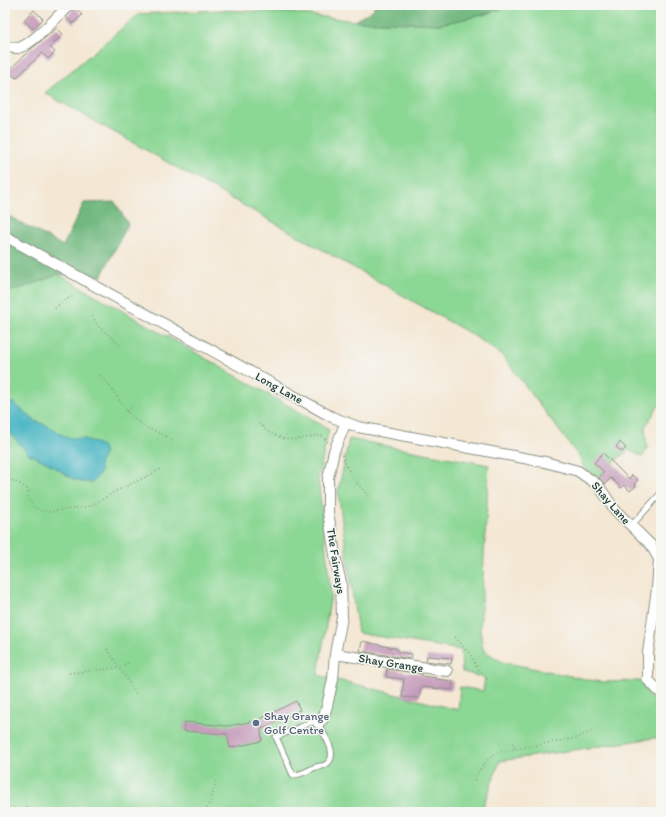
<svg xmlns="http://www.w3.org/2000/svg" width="666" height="817" font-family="Itim,sans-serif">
<rect width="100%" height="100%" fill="#f6f6f2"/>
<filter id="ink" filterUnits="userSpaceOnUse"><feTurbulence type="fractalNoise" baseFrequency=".025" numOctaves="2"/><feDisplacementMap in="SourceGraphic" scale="8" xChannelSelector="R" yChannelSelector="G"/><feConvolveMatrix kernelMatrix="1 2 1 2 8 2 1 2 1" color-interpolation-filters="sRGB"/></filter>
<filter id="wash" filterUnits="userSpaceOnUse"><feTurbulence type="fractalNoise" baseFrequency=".012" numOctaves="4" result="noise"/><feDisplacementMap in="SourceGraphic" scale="16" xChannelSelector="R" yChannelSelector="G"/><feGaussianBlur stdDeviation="0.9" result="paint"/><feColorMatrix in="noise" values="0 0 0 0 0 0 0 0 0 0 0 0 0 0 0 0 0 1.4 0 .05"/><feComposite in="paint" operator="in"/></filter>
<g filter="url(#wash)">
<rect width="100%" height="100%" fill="#f4e7d3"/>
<path fill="#8bd794" stroke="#558a64" d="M 514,5 L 661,5 L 661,402 L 645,427 L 647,447 L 643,457 L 628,450 L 595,479 L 583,466 L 580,458 L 502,355 L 471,334 L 45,93 L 139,14 L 222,10 L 294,13 L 355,21 L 440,24 L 482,15 Z
M 58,274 L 329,429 L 318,478 L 331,594 L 318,675 L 458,710 L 460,687 L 483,691 L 485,678 L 462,672 L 461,650 L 358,633 L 338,492 L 349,439 L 489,465 L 480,631 L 483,650 L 502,662 L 600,682 L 641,681 L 650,698 L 661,704 L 661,737 L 500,761 L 481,812 L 5,812 L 5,293 L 39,282 Z"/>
<path fill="#70b87e" stroke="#487a59" d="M 374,5 L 514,5 L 482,15 L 440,24 L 355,21 L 374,9 Z
M 115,202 L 128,224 L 101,277 L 58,274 L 39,282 L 5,293 L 5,214 L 63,246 L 84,203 Z"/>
<path fill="#47b5c2" stroke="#33797b" d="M 5,403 L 14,403 L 35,421 L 46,425 L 66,437 L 85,439 L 98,444 L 103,447 L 105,453 L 99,464 L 101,472 L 92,483 L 82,482 L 73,479 L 48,463 L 29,454 L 5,428 Z
M 161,806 L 179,812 L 148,812 L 149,808 Z"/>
<g id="blocks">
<path fill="#c49aba" d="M 75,7 L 82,15 L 73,24 L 66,17 Z
M 34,10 L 43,19 L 33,29 L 24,20 Z
M 57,28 L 63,34 L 50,47 L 55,52 L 48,59 L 42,53 L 16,78 L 8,71 L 30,50 Z
M 620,442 L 626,448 L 622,452 L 616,447 Z
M 603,453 L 629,479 L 632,475 L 638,480 L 634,484 L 636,486 L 630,491 L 624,485 L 621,488 L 611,478 L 605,484 L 599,478 L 604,472 L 594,463 Z
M 362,641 L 398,649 L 398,652 L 412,654 L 411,659 L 360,651 Z
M 427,656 L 452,658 L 451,664 L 426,661 Z
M 387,669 L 422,674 L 422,676 L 436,678 L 436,679 L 453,681 L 452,690 L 421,687 L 419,698 L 402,697 L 404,679 L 386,677 Z
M 296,701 L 300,710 L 261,729 L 262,741 L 230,748 L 227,734 L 184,731 L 184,722 L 227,726 L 256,721 Z"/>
</g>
</g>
<g filter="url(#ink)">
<use href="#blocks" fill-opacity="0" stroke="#8a9284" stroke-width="1"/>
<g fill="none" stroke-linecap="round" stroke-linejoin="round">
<g stroke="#8a9284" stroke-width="7">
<path id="lane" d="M 631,526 L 661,493
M 312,722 L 318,723 C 323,734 341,756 325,765 C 323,766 319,766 316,767 C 308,770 302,775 293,775 L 276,737 Z"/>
</g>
<g stroke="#8a9284" stroke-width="12">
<path id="street" d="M 5,47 C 9,47 14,48 18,48 C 32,45 55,19 66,8
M 5,236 L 332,417 L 358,427 L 545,462 L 578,471 L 598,485 L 615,510 L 651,545 L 659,559 L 657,589 L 648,653 L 648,680 L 661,693
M 335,654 L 447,671
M 318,723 L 323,719 L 327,706 L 333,679 L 335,654 L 342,617 L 341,582 L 337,567 L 328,512 L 328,478 L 334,451 L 346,422"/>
</g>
<path stroke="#8a9284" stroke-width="1.5" stroke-dasharray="1 3" stroke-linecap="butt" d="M 55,308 L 63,301 L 72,297
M 92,316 L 98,326 L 120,345
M 99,375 C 116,389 120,407 136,420 C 148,431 165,433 175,443
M 127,412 L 132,405
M 259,424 L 262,426 L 267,431 L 284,439 L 294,440 L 321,435 L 328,442
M 342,455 L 346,465 L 352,477 L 373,501
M 5,477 L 20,484 L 30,491
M 27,488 L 29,500 L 33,506 L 40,510 L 48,512 L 70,509 L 91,506 L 114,492 L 152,474 L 160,469
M 657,537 L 661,532
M 455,637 L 470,654 L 477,668 L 484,675 L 487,680
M 107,649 L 136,693
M 69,673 L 116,668 L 130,662
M 513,743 L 515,749
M 474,780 C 480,768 487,758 499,752 L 576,738 L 592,731
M 16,812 L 29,806
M 205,812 L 211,801 L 216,780"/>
<use href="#lane" stroke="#fff" stroke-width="5"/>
<use href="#street" stroke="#fff" stroke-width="10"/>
</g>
</g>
<circle fill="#5c6f8a" stroke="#f6f6f2" stroke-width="1.5" cx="256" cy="723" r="4"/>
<g text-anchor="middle" stroke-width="3" stroke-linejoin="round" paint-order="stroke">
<g font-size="12" fill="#1f3d34" stroke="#f6f6f2">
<text transform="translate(279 388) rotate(29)" y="4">Long Lane</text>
<text transform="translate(611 503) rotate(49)" y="4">Shay Lane</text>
<text transform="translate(336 561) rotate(81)" y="4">The Fairways</text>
<text transform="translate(391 663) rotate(9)" y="4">Shay Grange</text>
</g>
<g font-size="12" fill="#4e5e75" stroke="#f6f6f2" text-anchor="start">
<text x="264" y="720">Shay Grange<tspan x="264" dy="14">Golf Centre</tspan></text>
</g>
</g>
<rect width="666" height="817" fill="none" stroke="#f6f6f2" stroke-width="20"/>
</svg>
